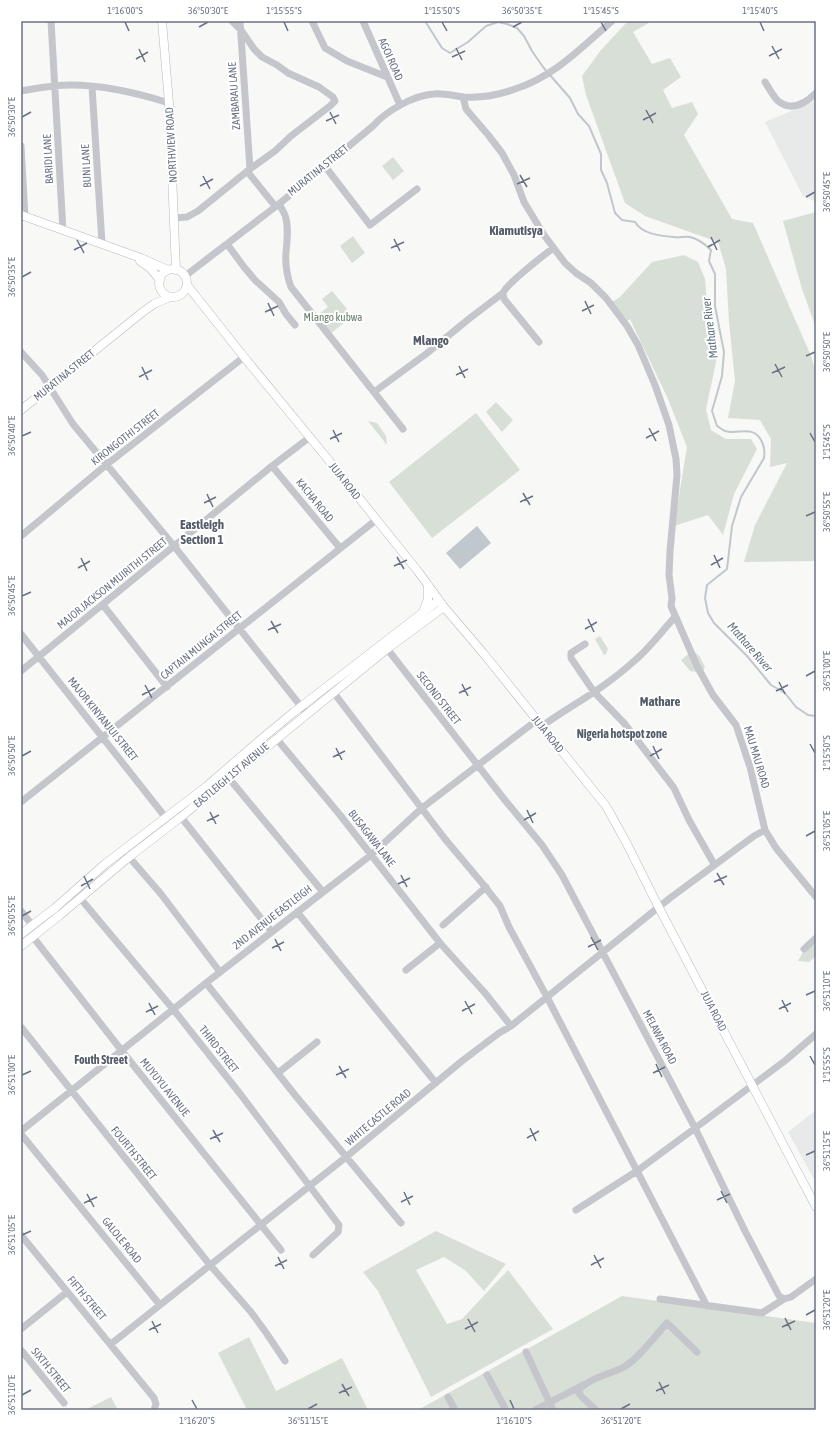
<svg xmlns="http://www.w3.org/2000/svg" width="837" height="1431" font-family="'Asap Condensed',sans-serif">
<rect width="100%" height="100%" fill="#f8f8f6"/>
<path fill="#e8e9e9" d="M 816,98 L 816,202 L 803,196 L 765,122 L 813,102 Z
M 816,1110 L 816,1181 L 815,1181 L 788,1132 Z"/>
<path fill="#d8dfd7" d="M 628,21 L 652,21 L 633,32 L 652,64 L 670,58 L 681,77 L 663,90 L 672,108 L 692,102 L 698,114 L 684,135 L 732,219 L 753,223 L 811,356 L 816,373 L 816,561 L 744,562 L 755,525 L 787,463 L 770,467 L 771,439 L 760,420 L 728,418 L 735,381 L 729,322 L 726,269 L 718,242 L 645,216 L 625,203 L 586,95 L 582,76 L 601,50 Z
M 393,157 L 404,171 L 393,180 L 382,166 Z
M 816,212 L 816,328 L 802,289 L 783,221 Z
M 353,236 L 365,253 L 352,263 L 340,246 Z
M 684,255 L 698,262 L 705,279 L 708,316 L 718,353 L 706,409 L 711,430 L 726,439 L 751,439 L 757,449 L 734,494 L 723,535 L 708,515 L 674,526 L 687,447 L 668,399 L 630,319 L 628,321 L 612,302 L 620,297 L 652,262 Z
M 332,291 L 347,309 L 345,311 L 350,318 L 330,334 L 316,316 L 328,307 L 322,299 Z
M 496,402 L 513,420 L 502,432 L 486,412 Z
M 476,413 L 520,470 L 432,538 L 389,482 Z
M 368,421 L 377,423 L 386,436 L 387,445 Z
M 600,636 L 608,649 L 606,654 L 604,655 L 595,639 Z
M 693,650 L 700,657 L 705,667 L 702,673 L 690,671 L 681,660 Z
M 813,944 L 816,949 L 816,956 L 809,962 L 798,961 L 803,952 Z
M 436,1231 L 506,1264 L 484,1291 L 466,1271 L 444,1257 L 416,1270 L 447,1324 L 462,1319 L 508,1270 L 553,1329 L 431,1397 L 378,1291 L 363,1272 Z
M 622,1296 L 816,1323 L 816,1410 L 418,1410 Z
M 249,1337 L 276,1391 L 342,1358 L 368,1410 L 247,1410 L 218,1353 Z
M 111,1397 L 118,1410 L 85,1410 Z"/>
<path fill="#c0c7cd" d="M 477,526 L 491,543 L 460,569 L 446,553 Z"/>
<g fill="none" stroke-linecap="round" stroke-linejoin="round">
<path stroke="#c0c7cd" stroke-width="2" d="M 425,21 L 442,48 L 450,53 L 468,42 L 486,26 L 498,22 L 507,24 L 517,28 L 524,36 L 532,51 L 543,67 L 570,98 L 578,114 L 589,126 L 601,154 L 601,170 L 607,183 L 615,213 L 622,220 L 635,222 C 642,234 660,236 674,237 C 679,238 685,236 690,237 C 698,239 705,244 711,250 L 709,261 L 715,274 L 715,306 L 724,352 L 722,376 L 712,411 L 717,426 C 719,427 722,430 725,431 C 739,435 754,424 762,442 C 765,448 765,452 764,458 L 741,497 L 732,526 L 727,569 L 707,585 L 705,598 L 708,613 L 714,623 L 747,656 L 771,685 L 785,693 L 796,707 L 808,715 L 816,716"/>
<g stroke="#b7babf" stroke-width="9">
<path id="major" d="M 162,21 L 169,103 L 176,270
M 21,215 L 141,258 L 168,270
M 140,261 L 150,268 L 160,280
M159 283a14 14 0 1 1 28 0a14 14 0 1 1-28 0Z
M 187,285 L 244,357 L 331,463 L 417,570 L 444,607 L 484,654 L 593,790 L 606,806 L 626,842 L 656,902 L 816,1207
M 21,410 L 144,311 L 154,304 L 170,297
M 423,612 L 428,599 L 428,585
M 21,934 L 55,908 L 105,864 L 207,786 L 260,740 L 294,712 L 439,600
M 21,946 L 60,915 L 129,857 L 181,817 L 387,649 L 444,607"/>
</g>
<path stroke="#c4c6cb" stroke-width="7" d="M 51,21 L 63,231
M 240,21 L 250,169
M 312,21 L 325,48 L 347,61 L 387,77
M 363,21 L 400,105
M 765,82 C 769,88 773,96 778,101 C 792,112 806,103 816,93
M 92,87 L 102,243
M 21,91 C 32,89 43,87 54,86 C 91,82 134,92 169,103
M 463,97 L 466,109 L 489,136 L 502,153 L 514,175 L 524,202 L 544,235 L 565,263 L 576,273 L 591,283 L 606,298 L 627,326 L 638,345 L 655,385 L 669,425 L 676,459 L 677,475 L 670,551 L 669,575 L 672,598 L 671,606 L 697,666 L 713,695 L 736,725 L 750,767 L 765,830 L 776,848 L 816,897
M 21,146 L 25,217
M 324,165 L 370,225 L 417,189
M 247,171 L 275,206
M 279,204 C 281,207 283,211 285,215 C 289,227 287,241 286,253 C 285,265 287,276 291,287 L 403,429
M 174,218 L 187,217 L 198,211 L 250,169 L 275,151 L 291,136 L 330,106 L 335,101 L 333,97 L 319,87 L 288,73 L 277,65 L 262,57 L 254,49 L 241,30 L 232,21
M 227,244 L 244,267 L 255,280 L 279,302 L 286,314 L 295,325
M 185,276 L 279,204 L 373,126 C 386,111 414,95 434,94 C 444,93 454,96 464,97 C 482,98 499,95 515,89 C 555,76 581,48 612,21
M 503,293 L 504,299 L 539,342
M 21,352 L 42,375 L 73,424 L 174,546 L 307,714
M 374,392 L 426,354 L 470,318 L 503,293 C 507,283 543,256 553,248
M 272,466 L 340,548
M 21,536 L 106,465 L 244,357
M 103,605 L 167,687
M 21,634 L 166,818
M 585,644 L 571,653 L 571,658 L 594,692 L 624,723 L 674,788 L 689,820 L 714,864
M 385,646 L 504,799 L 542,845 L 562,875 L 695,1128 L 745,1231 L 779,1296 L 784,1299 L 791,1297 L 816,1279
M 21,671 L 272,466 L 310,437
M 334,693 L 445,839 L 482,883 L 500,906 L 509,927 L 547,997 L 707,1306
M 542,726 C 572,705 606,687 633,662 C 649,649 661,632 675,617
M 276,738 L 340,815 L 440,943 L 485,993 L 511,1026
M 228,777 L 323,892
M 21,802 L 376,520
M 181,817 L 271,931
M 129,857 L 161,894 L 220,972
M 80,898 L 173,1009 L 241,1095 L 339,1225 L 338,1232 L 313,1255
M 21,911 L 32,925
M 297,912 L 436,1083
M 443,925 L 486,887
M 33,937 L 122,1051 L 281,1250
M 804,949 L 816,938
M 406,970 L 440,943
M 206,983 L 295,1095 L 401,1223
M 21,1027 L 210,1265 L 251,1312 L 267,1334 L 285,1361
M 278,1073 L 317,1042
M 21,1131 L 206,983 L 371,855 L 422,808 L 537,720
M 21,1134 L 160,1305
M 576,1210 L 637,1171 L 706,1120 L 786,1060 L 816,1034
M 21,1235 L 154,1398 L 156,1404 L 154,1410
M 660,1299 L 762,1313 L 784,1299
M 21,1329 L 67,1292
M 111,1344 L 346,1157 L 462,1061 L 499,1033 L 511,1026 L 670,898 L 754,836 L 765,830
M 21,1350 L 64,1403
M 526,1352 L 553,1410
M 487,1375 L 506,1410
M 448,1397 L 455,1410
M 535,1410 L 583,1385
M 596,1410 L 582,1397 L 578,1392 C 585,1379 611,1374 624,1367 C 639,1358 654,1337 667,1323 L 697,1352"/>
<use href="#major" stroke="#fff" stroke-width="8"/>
</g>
<path fill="none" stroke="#697285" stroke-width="1.5" d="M 125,22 L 129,31M 284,22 L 288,31M 442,22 L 447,31M 601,22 L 606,31M 760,22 L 764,31M 199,27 L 208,22M 513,27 L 522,22M 772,46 L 779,59M 456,48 L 462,60M 139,49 L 145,62M 769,56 L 782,49M 452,57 L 465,51M 136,59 L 148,52M 646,110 L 653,123M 330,112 L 336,124M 22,117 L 31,112M 643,120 L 656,113M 326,121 L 339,115M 520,175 L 527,187M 203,176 L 210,189M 517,184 L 530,178M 200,186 L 213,179M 806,197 L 815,192M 711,237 L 717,250M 394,239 L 400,251M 77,240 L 84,253M 708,247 L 720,240M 391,248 L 404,242M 74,250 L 87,243M 22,277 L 31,272M 585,301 L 591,314M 268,303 L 274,316M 582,311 L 594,305M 265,312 L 278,306M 806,356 L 815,352M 775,364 L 782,377M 459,366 L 465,378M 142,367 L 148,380M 772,373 L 785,367M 456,375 L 468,369M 139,377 L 152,370M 649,428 L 656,441M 333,430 L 339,442M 810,433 L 815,442M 22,436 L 31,432M 646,438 L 659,431M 330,439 L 342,433M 523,493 L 530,505M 207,494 L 213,507M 520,502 L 533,496M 204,503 L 216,497M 806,516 L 815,512M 714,555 L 720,568M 397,557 L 404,569M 81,558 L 87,571M 711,565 L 723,558M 394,566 L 407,560M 78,568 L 90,561M 22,596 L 31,592M 588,619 L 594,632M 271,621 L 278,633M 585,629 L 597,622M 268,630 L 281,624M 806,676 L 815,671M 779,682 L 785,694M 462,684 L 468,696M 145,685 L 152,698M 776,691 L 788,685M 459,693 L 471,687M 142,695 L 155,688M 810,744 L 815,753M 653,746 L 659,759M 336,748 L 342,760M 22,756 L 31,751M 650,756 L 662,749M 333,757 L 345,751M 527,810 L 533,823M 210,812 L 216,824M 524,820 L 536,813M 207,821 L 219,815M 806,836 L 815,831M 717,873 L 724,885M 401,875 L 407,887M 84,876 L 90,889M 714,882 L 727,876M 398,884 L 410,878M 81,886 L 93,879M 22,916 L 31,911M 591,937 L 598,950M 275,939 L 281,951M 588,947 L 601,940M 272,948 L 284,942M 806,995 L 815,991M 782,1000 L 788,1012M 465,1001 L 472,1014M 149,1003 L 155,1015M 779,1009 L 791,1003M 462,1011 L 475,1004M 146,1012 L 158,1006M 810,1056 L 815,1065M 656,1064 L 662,1077M 339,1066 L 346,1078M 653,1073 L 665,1067M 22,1075 L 31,1071M 336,1075 L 349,1069M 530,1128 L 536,1141M 213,1130 L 220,1142M 527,1138 L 539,1131M 210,1139 L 223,1133M 806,1155 L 815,1151M 721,1191 L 727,1203M 404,1192 L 410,1205M 87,1194 L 94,1207M 717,1200 L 730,1194M 401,1202 L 413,1196M 84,1203 L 97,1197M 22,1235 L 31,1231M 594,1255 L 601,1268M 278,1257 L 284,1269M 591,1265 L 604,1258M 275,1266 L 287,1260M 806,1315 L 815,1310M 785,1318 L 791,1330M 468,1319 L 475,1332M 152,1321 L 158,1333M 782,1327 L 795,1321M 465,1329 L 478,1322M 149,1330 L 161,1324M 659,1382 L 665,1394M 342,1384 L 349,1396M 656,1391 L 669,1385M 339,1393 L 352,1387M 22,1395 L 31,1390M 192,1400 L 197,1409M 510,1400 L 514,1409M 308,1409 L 317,1404M 621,1409 L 630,1404"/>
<g text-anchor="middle" stroke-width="4" stroke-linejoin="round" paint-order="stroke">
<g font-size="11" fill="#697285" stroke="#fff">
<text transform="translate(391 59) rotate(66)" y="4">AGOI ROAD</text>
<text transform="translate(234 96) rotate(-94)" y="4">ZAMBARAU LANE</text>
<text transform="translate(171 145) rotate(-93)" y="4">NORTHVIEW ROAD</text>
<text transform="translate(48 159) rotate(-93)" y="4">BARIDI LANE</text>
<text transform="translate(86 166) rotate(-93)" y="4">BUNI LANE</text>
<text transform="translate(318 170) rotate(-39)" y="4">MURATINA STREET</text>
<text transform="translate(64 375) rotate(-39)" y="4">MURATINA STREET</text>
<text transform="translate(125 437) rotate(-38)" y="4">KIRONGOTHI STREET</text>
<text transform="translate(345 481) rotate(52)" y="4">JUJA ROAD</text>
<text transform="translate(315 500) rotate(51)" y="4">KACHA ROAD</text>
<text transform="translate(112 583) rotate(-39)" y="4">MAJOR JACKSON MUIRITHI STREET</text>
<text transform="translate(201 645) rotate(-39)" y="4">CAPTAIN MUNGAI STREET</text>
<text transform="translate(439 698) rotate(52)" y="4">SECOND STREET</text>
<text transform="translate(103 719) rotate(51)" y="4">MAJOR KINYANJUI STREET</text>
<text transform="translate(548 734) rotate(51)" y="4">JUJA ROAD</text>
<text transform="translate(757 757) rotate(73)" y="4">MAU MAU ROAD</text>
<text transform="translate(231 775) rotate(-40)" y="4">EASTLEIGH 1ST AVENUE</text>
<text transform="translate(372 838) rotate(52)" y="4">BUSAGAWA LANE</text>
<text transform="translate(272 917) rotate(-38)" y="4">2ND AVENUE EASTLEIGH</text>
<text transform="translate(714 1011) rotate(63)" y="4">JUJA ROAD</text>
<text transform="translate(660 1037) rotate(62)" y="4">MELAWA ROAD</text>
<text transform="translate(219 1049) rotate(52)" y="4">THIRD STREET</text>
<text transform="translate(165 1087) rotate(51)" y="4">MUYUYU AVENUE</text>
<text transform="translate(378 1117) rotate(-40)" y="4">WHITE CASTLE ROAD</text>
<text transform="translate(134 1153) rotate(51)" y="4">FOURTH STREET</text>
<text transform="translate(122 1240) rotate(51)" y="4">GALOLE ROAD</text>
<text transform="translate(87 1298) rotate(50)" y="4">FIFTH STREET</text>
<text transform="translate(51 1370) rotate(51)" y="4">SIXTH STREET</text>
</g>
<g font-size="11" fill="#677c68" stroke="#fff">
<text x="333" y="321">Mlango kubwa</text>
</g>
<g font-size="12" font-style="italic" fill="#647380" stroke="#fff">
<text transform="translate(710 328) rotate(-97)" y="4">Mathare River</text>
<text transform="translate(750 647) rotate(49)" y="4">Mathare River</text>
</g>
<g font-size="12" font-weight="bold" fill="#565d6a" stroke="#fff">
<text x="622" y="738">Nigeria hotspot zone</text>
<text x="101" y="1064">Fouth Street</text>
</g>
<g font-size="13" font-weight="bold" fill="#565d6a" stroke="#fff">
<text x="516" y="235">Kiamutisya</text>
<text x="431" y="345">Mlango</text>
<text x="202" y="529">Eastleigh<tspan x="202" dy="15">Section 1</tspan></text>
<text x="660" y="706">Mathare</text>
</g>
</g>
<rect width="837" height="1431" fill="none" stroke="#ffffff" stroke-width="44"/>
<rect x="22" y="22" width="793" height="1387" fill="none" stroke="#697285" stroke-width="1.5"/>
<g font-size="10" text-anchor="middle" fill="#697285">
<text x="125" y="14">1°16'00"S</text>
<text x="208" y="14">36°50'30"E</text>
<text x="284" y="14">1°15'55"S</text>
<text x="442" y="14">1°15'50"S</text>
<text x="522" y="14">36°50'35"E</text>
<text x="601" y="14">1°15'45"S</text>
<text x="760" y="14">1°15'40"S</text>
<text transform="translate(11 117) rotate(-90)" y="4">36°50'30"E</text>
<text transform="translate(826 192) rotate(-90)" y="4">36°50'45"E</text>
<text transform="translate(11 277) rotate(-90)" y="4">36°50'35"E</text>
<text transform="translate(826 352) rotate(-90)" y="4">36°50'50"E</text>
<text transform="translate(11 436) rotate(-90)" y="4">36°50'40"E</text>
<text transform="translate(826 442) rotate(-90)" y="4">1°15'45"S</text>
<text transform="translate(826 512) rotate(-90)" y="4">36°50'55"E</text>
<text transform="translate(11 596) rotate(-90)" y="4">36°50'45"E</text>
<text transform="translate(826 671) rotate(-90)" y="4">36°51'00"E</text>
<text transform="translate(826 753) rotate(-90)" y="4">1°15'50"S</text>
<text transform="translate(11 756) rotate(-90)" y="4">36°50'50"E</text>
<text transform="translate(826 831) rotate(-90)" y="4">36°51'05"E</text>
<text transform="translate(11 916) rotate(-90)" y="4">36°50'55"E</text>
<text transform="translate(826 991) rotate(-90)" y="4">36°51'10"E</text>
<text transform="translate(826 1065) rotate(-90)" y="4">1°15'55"S</text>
<text transform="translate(11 1075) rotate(-90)" y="4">36°51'00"E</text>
<text transform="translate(826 1151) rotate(-90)" y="4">36°51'15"E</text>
<text transform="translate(11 1235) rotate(-90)" y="4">36°51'05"E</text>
<text transform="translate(826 1310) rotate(-90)" y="4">36°51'20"E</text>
<text transform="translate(11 1395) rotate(-90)" y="4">36°51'10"E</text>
<text x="197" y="1424">1°16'20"S</text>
<text x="308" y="1424">36°51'15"E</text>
<text x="514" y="1424">1°16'10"S</text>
<text x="621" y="1424">36°51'20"E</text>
</g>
</svg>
